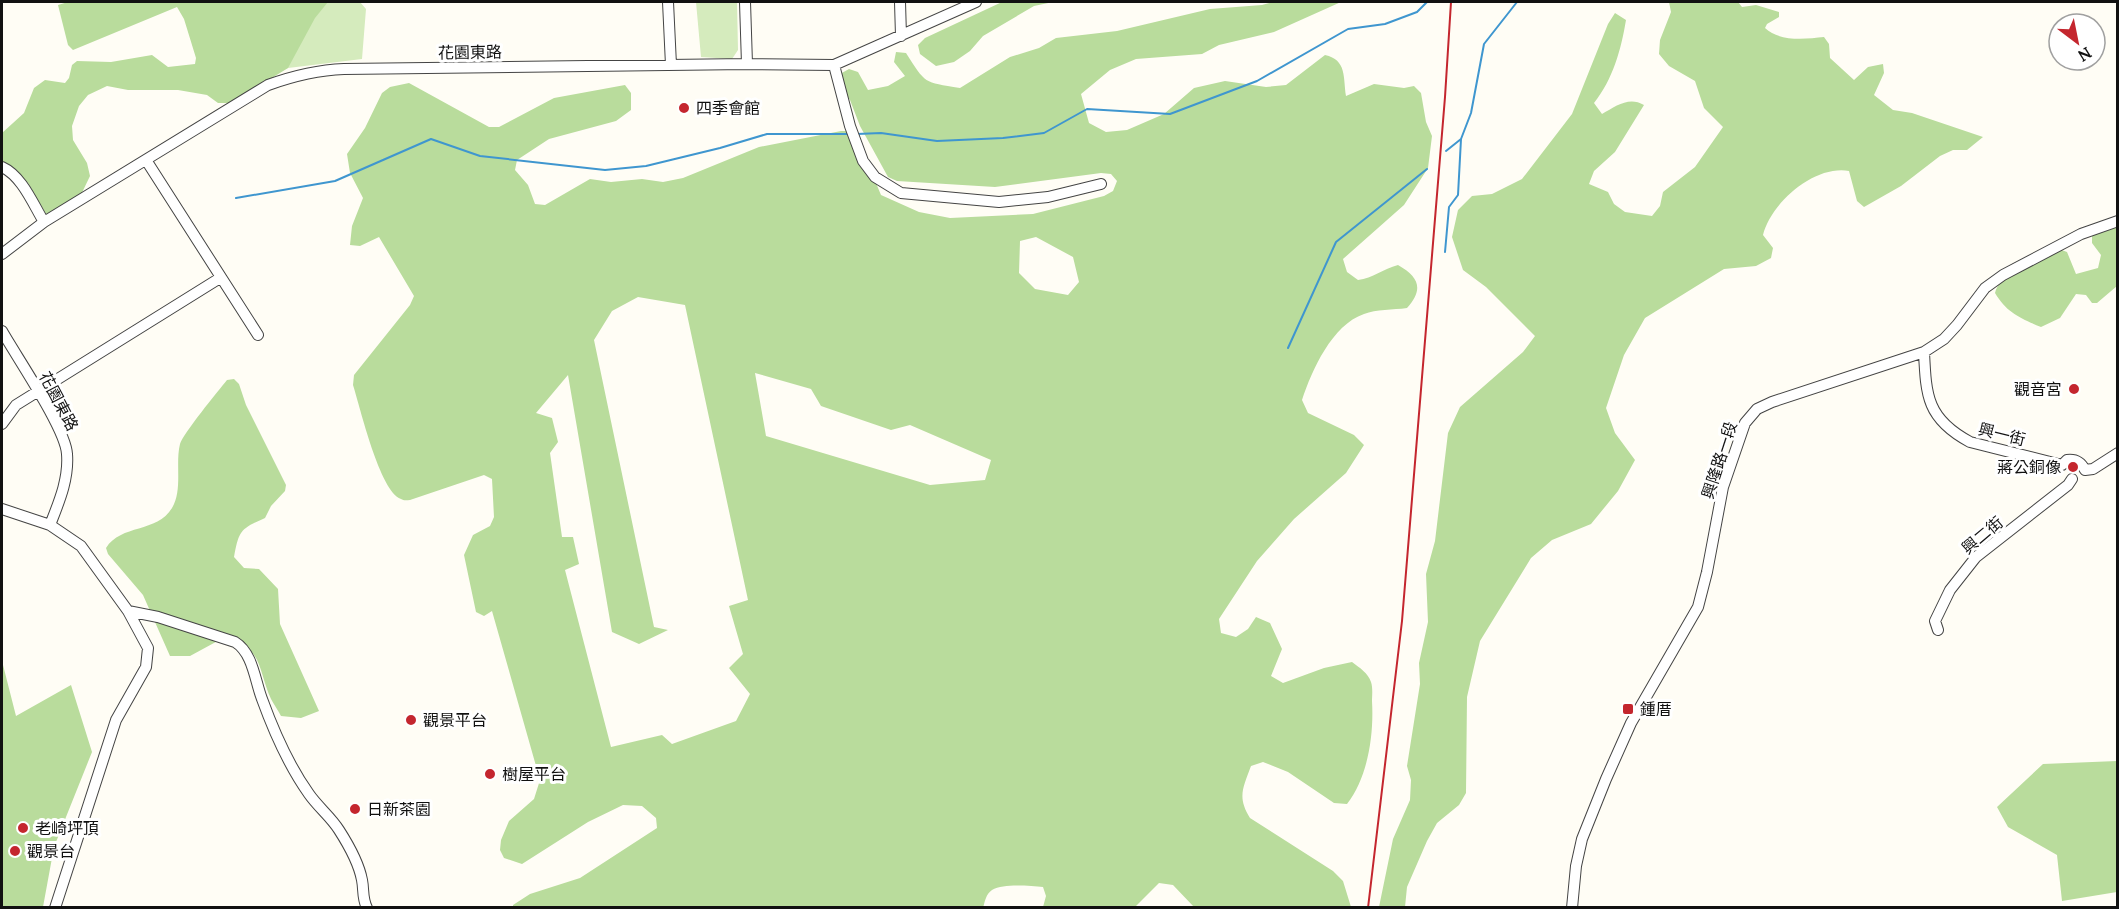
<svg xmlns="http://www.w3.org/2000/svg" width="2119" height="909" font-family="Lora,'Noto Sans TC',serif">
<rect width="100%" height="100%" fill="#fffdf5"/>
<path fill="#d5ebbd" d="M 310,2 L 360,2 L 366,9 L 362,59 L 288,68 L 252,85 Z
M 696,2 L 737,2 L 738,50 L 732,59 L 701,57 Z"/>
<path fill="#b9dc9c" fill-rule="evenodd" d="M 68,2 L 328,2 L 315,18 L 288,68 L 231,103 L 218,103 L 207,95 L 178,90 L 128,90 L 107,86 L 88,95 L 79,106 L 72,126 L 73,140 L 87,163 L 90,176 L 78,201 L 46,214 L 28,183 L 12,169 L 5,169 L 2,174 L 2,133 L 24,113 L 34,88 L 45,80 L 65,83 L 69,78 L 72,65 L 77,61 L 111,62 L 152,55 L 168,67 L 195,64 L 196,58 L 184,19 L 177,7 L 73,50 L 68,45 L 58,5 Z
M 1002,2 L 1053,2 L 1034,6 L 983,36 L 970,51 L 954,62 L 936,66 L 920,54 L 918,45 L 925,38 Z
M 1273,2 L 1341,2 L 1274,32 L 1219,45 L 1202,54 L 1136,59 L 1110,70 L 1081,94 L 1089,123 L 1106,132 L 1127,130 L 1164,114 L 1194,88 L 1225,81 L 1266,87 L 1286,85 L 1325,55 C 1347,60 1343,77 1346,96 L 1374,84 L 1404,88 L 1414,86 L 1421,93 L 1426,122 L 1432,136 L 1428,168 L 1404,205 L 1343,259 L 1347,272 L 1358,280 C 1373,278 1383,269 1398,265 C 1419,277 1424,289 1407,308 C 1393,310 1376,309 1364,314 C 1332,325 1312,370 1302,400 L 1308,413 L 1354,435 L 1364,445 L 1346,473 L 1294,519 L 1257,561 L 1219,619 L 1221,633 L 1236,637 L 1248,629 L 1256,617 L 1270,623 L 1282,649 L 1271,676 L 1283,683 L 1324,668 L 1352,662 C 1360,668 1368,673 1371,682 C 1373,688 1372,696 1372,701 C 1374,735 1368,777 1347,804 L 1334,803 L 1288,772 L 1263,762 L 1251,766 C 1243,788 1237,797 1250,818 L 1333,871 L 1343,881 L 1351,907 L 1194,907 L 1173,885 L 1159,883 L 1134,908 L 1043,907 L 1046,896 L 1043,887 C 1030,886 1004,883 992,890 C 986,894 985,901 983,908 L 513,907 L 513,905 L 530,894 L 580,878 L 657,828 L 656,818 L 642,806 L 623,805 L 588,822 L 522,864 L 504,858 L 500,850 L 501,840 L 509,821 L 534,799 L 540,780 L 492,611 L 484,616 L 476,612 L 464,555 L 473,535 L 490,526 L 494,517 L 492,479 L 484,475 L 410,500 C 407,500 404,501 401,499 C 380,492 360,407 353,385 L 354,375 L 410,305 L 414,296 L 379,237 L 360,246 L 350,245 L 352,226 L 363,198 L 350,173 L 347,154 L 365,128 L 382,93 L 390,87 L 409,83 L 489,127 L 499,127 L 554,98 L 625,85 L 631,93 L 631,110 L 616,121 L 549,139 L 517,160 L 515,170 L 528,185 L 535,204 L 545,205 L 590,179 L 611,182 L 642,179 L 663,182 L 683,178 L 759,147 L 841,131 L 851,131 L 857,138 L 881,195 L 919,212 L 950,218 L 1033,214 L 1104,196 L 1113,191 L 1117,181 L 1111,174 L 1101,173 L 995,187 L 897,181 L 888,177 L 860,126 L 850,100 L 839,85 L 840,74 L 849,69 L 858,72 L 868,90 L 888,86 L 905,76 L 894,62 L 896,52 L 906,53 C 926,84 923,82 960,88 L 1010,57 L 1039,48 L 1056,38 L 1117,31 L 1210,9 L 1262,5 ZM 1036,237 L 1073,257 L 1079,282 L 1068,295 L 1035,289 L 1019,273 L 1020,241 ZM 638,297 L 685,305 L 748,600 L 729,606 L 743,654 L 729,668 L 750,694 L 736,721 L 672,744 L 662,735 L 611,747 L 565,570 L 579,564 L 573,537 L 562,537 L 550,453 L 558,442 L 552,418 L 536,413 L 568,375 L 612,632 L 639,644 L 668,630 L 654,627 L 594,340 L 612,311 ZM 755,373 L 811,389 L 821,406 L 891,430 L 910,425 L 991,460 L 985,480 L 930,485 L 766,436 Z
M 1669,2 L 1738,2 L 1742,7 L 1756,5 L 1779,12 L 1779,17 L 1767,24 L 1765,28 C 1780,42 1805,39 1824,37 L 1829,44 L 1830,58 L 1854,80 L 1868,67 L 1883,64 L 1884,73 L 1874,95 L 1893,110 L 1912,113 L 1983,137 L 1967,150 L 1953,150 L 1940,156 L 1901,186 L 1864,207 L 1857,201 L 1849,171 C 1814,165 1771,203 1763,235 L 1773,248 L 1771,258 L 1756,266 L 1724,269 L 1645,318 L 1624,355 L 1606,408 L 1615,433 L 1635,460 L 1618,491 L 1591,524 L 1552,540 L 1531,558 L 1480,641 L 1467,697 L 1466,793 L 1459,805 L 1437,823 L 1427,841 L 1407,887 L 1405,907 L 1379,907 L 1393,839 L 1410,800 L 1411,780 L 1407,766 L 1420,684 L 1419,663 L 1428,622 L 1426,574 L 1435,541 L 1448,433 L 1460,407 L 1523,352 L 1535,336 L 1486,287 L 1463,270 L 1452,237 L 1458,210 L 1472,196 L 1492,194 L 1522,179 L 1572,114 L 1608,24 L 1615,13 L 1626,20 C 1621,50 1613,79 1594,103 L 1602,114 C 1616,106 1629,96 1644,105 L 1615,152 L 1594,171 L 1589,184 L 1608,192 L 1614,204 L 1625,212 L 1652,216 L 1660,206 L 1663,192 L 1695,167 L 1723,127 L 1704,108 L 1695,81 L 1669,66 L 1659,54 L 1660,40 L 1671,12 Z
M 2117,225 L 2117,286 L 2097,303 L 2092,303 L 2086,295 L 2076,294 L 2060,318 L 2041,327 C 2020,318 2007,313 1995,293 C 2002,269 2038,259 2059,249 L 2067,252 L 2076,274 L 2098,268 L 2101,255 L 2092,243 L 2092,234 Z
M 234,379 L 239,384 L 246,405 L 286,485 L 285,491 L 271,506 L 265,518 C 240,529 239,531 234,557 L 244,568 L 259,569 L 278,589 L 280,624 L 319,711 L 301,718 L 281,716 C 278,710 274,705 271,699 C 258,671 263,646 225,637 L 190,656 L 170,656 L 143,595 L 108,554 L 106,548 C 121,524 157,533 172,508 C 183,489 175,464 180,444 C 183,434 218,391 227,380 Z
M 2,661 L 16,716 L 71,685 L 92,752 L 54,847 L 43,907 L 2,907 Z
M 2117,761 L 2117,892 L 2062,901 L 2057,855 L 2008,827 L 1997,807 L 2043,764 Z"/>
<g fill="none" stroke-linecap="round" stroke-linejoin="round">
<path stroke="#3f96cf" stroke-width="2" d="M 857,134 L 881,133 L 937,141 L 1003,138 L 1044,133 L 1087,109 L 1170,114 L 1257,81 L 1348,29 L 1385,24 L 1417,12 L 1427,2
M 1446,151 L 1461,139 L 1471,113 L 1484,44 L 1517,2
M 236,198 L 335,181 L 431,139 L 480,156 L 605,170 L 646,166 L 720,148 L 767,134 L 848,134
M 1445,252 L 1449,207 L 1458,195 L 1461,139
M 1288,348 L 1336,242 L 1427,169"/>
<g stroke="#444" stroke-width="12">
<path id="minor" d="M 668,2 L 671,65
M 745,2 L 747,64
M 900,2 L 901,36
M 834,65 L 850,126 L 863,161 L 875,177 L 901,193 L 999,202 L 1048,197 L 1101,184
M 146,160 L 258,335
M 2,167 C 22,176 33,204 44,222
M 2,254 L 44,222 L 268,85 C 293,76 317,70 344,69 L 747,64 L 834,65 L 976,2
M 2,331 C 16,356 66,429 67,454 C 69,479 59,502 50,525
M 1924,352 C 1926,396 1927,419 1970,442 L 2062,465
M 2,424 L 16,405 L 220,278
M 2062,465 L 2067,460 C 2075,459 2081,462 2085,470
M 2085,470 L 2093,469 L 2118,453
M 2,509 L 50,525 L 81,546 L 128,611 L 148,648 L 146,667 L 116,720 L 55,908
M 128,611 L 158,617 L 235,642 C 253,653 255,681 262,699 C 274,732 289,766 309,794 C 318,807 331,817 339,830 C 348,844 359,864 362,880 C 364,890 362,898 367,908
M 1938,630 L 1935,621 L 1950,590 L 1976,557 L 2068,485 L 2072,479
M 1572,908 L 1576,866 L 1582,839 L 1606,779 L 1631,723 L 1698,607 L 1707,572 L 1723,487 L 1745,423 L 1757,409 L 1772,402 L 1924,352 L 1944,339 L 1957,325 L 1985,288 L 2003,275 L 2081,234 L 2118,221"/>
</g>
<use href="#minor" stroke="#fff" stroke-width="10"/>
<path stroke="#c4262e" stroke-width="2" d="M 1368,908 L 1402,621 L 1445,97 L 1451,2"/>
</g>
<g fill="#c4262e" stroke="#fff" stroke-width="2">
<circle cx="684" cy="108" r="6"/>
<circle cx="2074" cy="389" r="6"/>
<circle cx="2073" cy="467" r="6"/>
<rect x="1622" y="703" width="12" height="12" rx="3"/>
<circle cx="411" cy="720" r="6"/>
<circle cx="490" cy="774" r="6"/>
<circle cx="355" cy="809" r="6"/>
<circle cx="23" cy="828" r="6"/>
<circle cx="15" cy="851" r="6"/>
</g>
<g text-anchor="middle" stroke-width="6" stroke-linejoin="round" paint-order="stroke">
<g font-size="16" fill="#111" stroke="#fff">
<text transform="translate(470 52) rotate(-1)" y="6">花園東路</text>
<text transform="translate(59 401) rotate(62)" y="6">花園東路</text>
<text transform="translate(2002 434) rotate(14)" y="6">興一街</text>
<text transform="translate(1719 460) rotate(-72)" y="6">興隆路一段</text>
<text transform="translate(1982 535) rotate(-40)" y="6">興二街</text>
</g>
<g font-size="16" fill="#111" stroke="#fff" text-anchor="start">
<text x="696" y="114">四季會館</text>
<text x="2062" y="395" text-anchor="end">觀音宮</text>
<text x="2061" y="473" text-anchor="end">蔣公銅像</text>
<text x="1640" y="715">鍾厝</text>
<text x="423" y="726">觀景平台</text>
<text x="502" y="780">樹屋平台</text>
<text x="367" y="815">日新茶園</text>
<text x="35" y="834">老崎坪頂</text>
<text x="27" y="857">觀景台</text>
</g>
</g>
<rect width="2119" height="909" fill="none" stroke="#111111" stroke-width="6"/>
<g transform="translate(2077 42) rotate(148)"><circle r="28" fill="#ffffff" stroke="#a0a0a0" stroke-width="1.5"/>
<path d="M0-4.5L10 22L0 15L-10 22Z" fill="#c4262e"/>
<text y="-9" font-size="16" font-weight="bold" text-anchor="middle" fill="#111111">N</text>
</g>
</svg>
